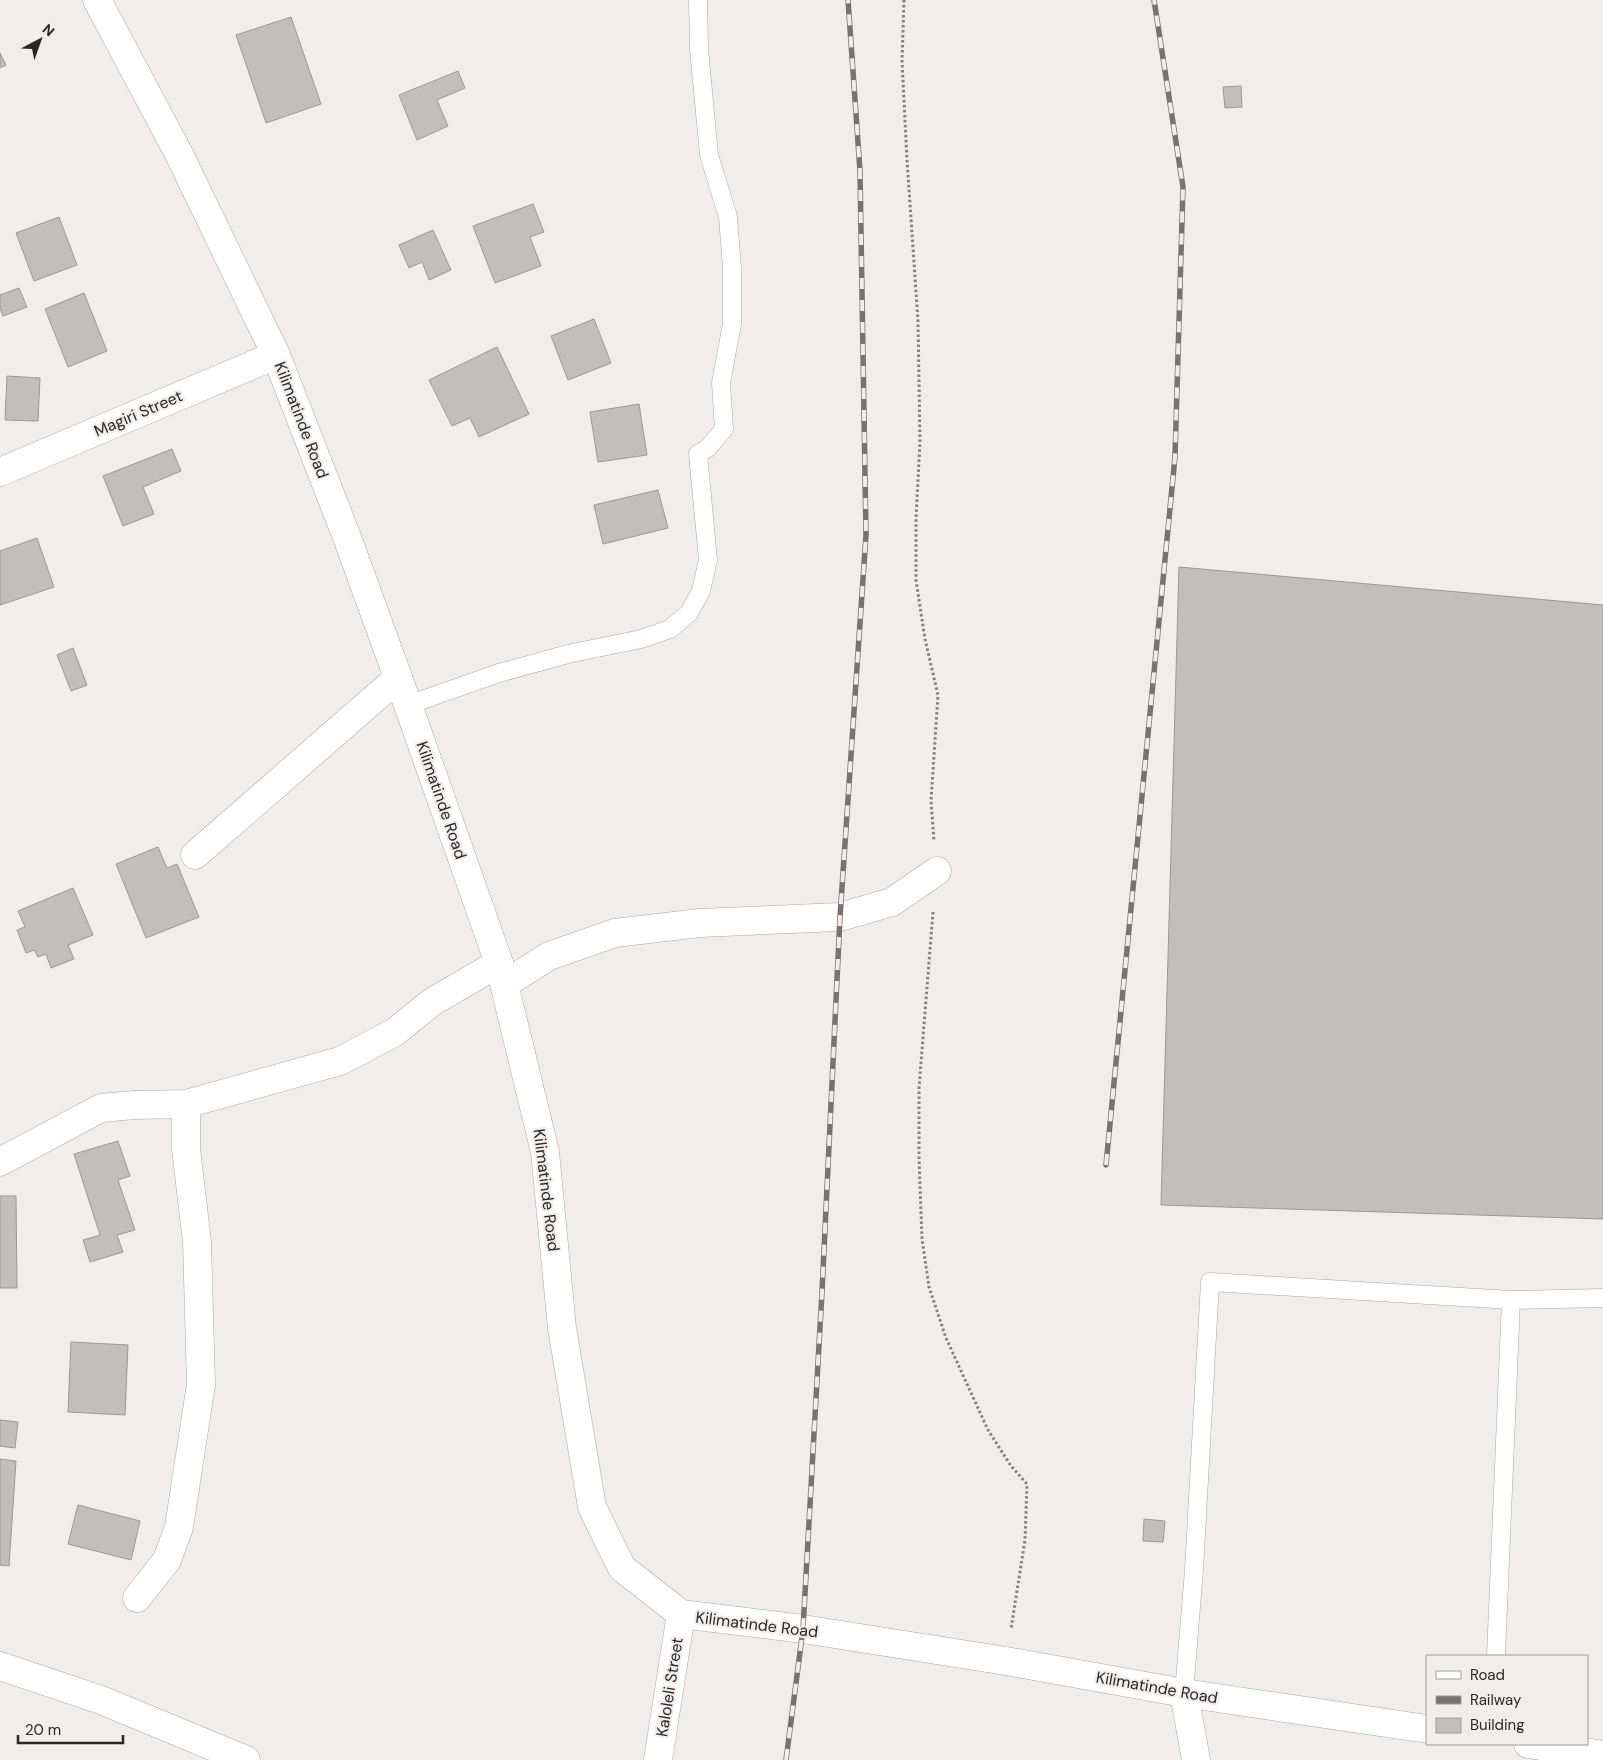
<svg xmlns="http://www.w3.org/2000/svg" width="1603" height="1760" font-family="'DM Sans',sans-serif">
<rect width="100%" height="100%" fill="#f1edeb"/>
<path fill="#c2bebd" stroke="#9c9896" d="M 291,17 L 321,104 L 266,123 L 236,35 Z
M 0,53 L 6,65 L 0,68 Z
M 458,71 L 465,88 L 437,100 L 448,126 L 417,140 L 399,95 Z
M 1241,86 L 1242,107 L 1225,108 L 1223,87 Z
M 533,204 L 544,232 L 530,237 L 541,266 L 495,283 L 473,226 Z
M 59,217 L 77,265 L 34,281 L 16,233 Z
M 433,230 L 451,270 L 429,280 L 422,262 L 409,268 L 399,245 Z
M 19,288 L 27,307 L 3,316 L 0,308 L 0,295 Z
M 84,293 L 107,351 L 68,367 L 45,309 Z
M 594,319 L 611,363 L 568,380 L 551,336 Z
M 497,347 L 529,414 L 479,437 L 470,418 L 452,426 L 429,380 Z
M 7,376 L 40,378 L 38,421 L 5,420 Z
M 639,404 L 647,455 L 598,462 L 590,412 Z
M 172,449 L 181,471 L 143,487 L 154,514 L 123,526 L 103,476 Z
M 658,490 L 668,528 L 603,544 L 594,505 Z
M 37,538 L 54,587 L 0,605 L 0,551 Z
M 1179,567 L 1603,605 L 1603,1219 L 1161,1205 Z
M 73,648 L 87,685 L 71,691 L 57,655 Z
M 158,847 L 167,868 L 177,864 L 199,917 L 146,938 L 116,864 Z
M 73,888 L 93,935 L 68,945 L 74,959 L 51,968 L 46,954 L 38,957 L 34,950 L 26,953 L 17,930 L 25,927 L 18,911 Z
M 118,1141 L 130,1176 L 118,1180 L 135,1230 L 117,1235 L 123,1252 L 90,1262 L 83,1240 L 100,1235 L 74,1154 Z
M 0,1196 L 16,1196 L 17,1288 L 0,1288 Z
M 71,1342 L 128,1345 L 125,1415 L 68,1412 Z
M 0,1420 L 18,1422 L 15,1448 L 0,1446 Z
M 0,1459 L 16,1461 L 9,1566 L 0,1565 Z
M 78,1505 L 140,1521 L 131,1560 L 68,1544 Z
M 1144,1519 L 1165,1521 L 1163,1542 L 1143,1541 Z"/>
<g fill="none" stroke-linecap="round" stroke-linejoin="round">
<g stroke="#aba7a6" stroke-width="19">
<path id="service" d="M 408,705 L 499,673 L 568,654 L 641,639 L 670,629 L 689,613 L 701,591 L 708,560 L 698,454 L 708,448 L 724,429 L 721,383 L 732,324 L 732,268 L 728,217 L 709,155 L 699,49 L 698,0
M 1496,1656 L 1511,1300
M 1184,1693 L 1194,1570 L 1210,1282 L 1511,1300 L 1603,1298"/>
</g>
<g stroke="#aba7a6" stroke-width="29">
<path id="minor" d="M 0,472 L 276,355
M 195,855 L 398,678
M 505,984 L 549,956 L 615,933 L 700,923 L 840,917 L 892,902 L 937,871
M 0,1162 L 101,1108 L 134,1105 L 186,1104 L 340,1061 L 395,1032 L 432,1002 L 499,963
M 137,1598 L 167,1560 L 179,1527 L 201,1384 L 197,1242 L 186,1149 L 186,1104
M 0,1666 L 101,1700 L 246,1760
M 1184,1693 L 1196,1760
M 658,1760 L 681,1614"/>
</g>
<g stroke="#aba7a6" stroke-width="29">
<path id="secondary" d="M 97,0 L 179,154 L 276,355 L 348,540 L 408,705 L 499,963 L 545,1152 L 562,1328 L 592,1507 L 622,1568 L 681,1614 L 803,1629 L 1006,1661 L 1184,1693 L 1427,1729
M 1528,1744 L 1603,1755"/>
</g>
<path stroke="#84817f" stroke-width="3" stroke-dasharray="2.5 2.5" stroke-linecap="butt" d="M 904,0 L 902,61 L 907,160 L 918,321 L 920,442 L 916,518 L 916,580 L 925,639 L 938,695 L 931,801 L 934,841
M 933,912 L 919,1088 L 919,1159 L 922,1239 L 929,1287 L 946,1338 L 988,1430 L 1011,1466 L 1027,1484 L 1025,1540 L 1011,1629"/>
<use href="#service" stroke="#fff" stroke-width="18"/>
<use href="#minor" stroke="#fff" stroke-width="28"/>
<use href="#secondary" stroke="#fff" stroke-width="28"/>
<g stroke="#767372" stroke-width="5.5">
<path id="rail" d="M 1106,1165 L 1175,457 L 1183,187 L 1154,0
M 786,1760 L 803,1629 L 822,1292 L 840,917 L 866,535 L 860,171 L 848,0"/>
</g>
<use href="#rail" stroke="#f1edeb" stroke-width="4" stroke-dasharray="11" stroke-linecap="butt"/>
</g>
<g text-anchor="middle" stroke-width="4.5" stroke-linejoin="round" paint-order="stroke">
<g font-size="16" fill="#292726" stroke="#f1edeb">
<text transform="translate(138 413) rotate(-23)" y="6">Magiri Street</text>
<text transform="translate(302 420) rotate(69)" y="6">Kilimatinde Road</text>
<text transform="translate(442 800) rotate(71)" y="6">Kilimatinde Road</text>
<text transform="translate(547 1190) rotate(83)" y="6">Kilimatinde Road</text>
<text transform="translate(757 1624) rotate(7)" y="6">Kilimatinde Road</text>
<text transform="translate(669 1687) rotate(-81)" y="6">Kaloleli Street</text>
<text transform="translate(1157 1687) rotate(10)" y="6">Kilimatinde Road</text>
</g>
</g>
<rect x="1426" y="1655" width="162" height="90" fill="#f1edeb" stroke="#a19e9c"/>
<rect x="1436" y="1671" width="25" height="8" fill="#ffffff" stroke="#a19e9c"/>
<text x="1470" y="1680" font-size="15" fill="#292726">Road</text>
<rect x="1436" y="1696" width="25" height="8" fill="#767372" stroke="#a19e9c"/>
<text x="1470" y="1705" font-size="15" fill="#292726">Railway</text>
<rect x="1436" y="1718" width="25" height="15" fill="#c2bebd" stroke="#a19e9c"/>
<text x="1470" y="1730" font-size="15" fill="#292726">Building</text>
<g transform="translate(40 40) rotate(41)" stroke="#f1edeb" stroke-width="4" paint-order="stroke">
<path d="M0-4L9 19L0 12L-9 19Z" fill="#292726"/>
<text y="-8" font-size="14" font-weight="bold" text-anchor="middle" fill="#292726">N</text>
</g>
<path d="M18 1735v8h105v-8" fill="none" stroke="#292726" stroke-width="2.5"/>
<text x="25" y="1735" font-size="15" fill="#292726" stroke="#f1edeb" stroke-width="4" paint-order="stroke">20 m</text>
</svg>
